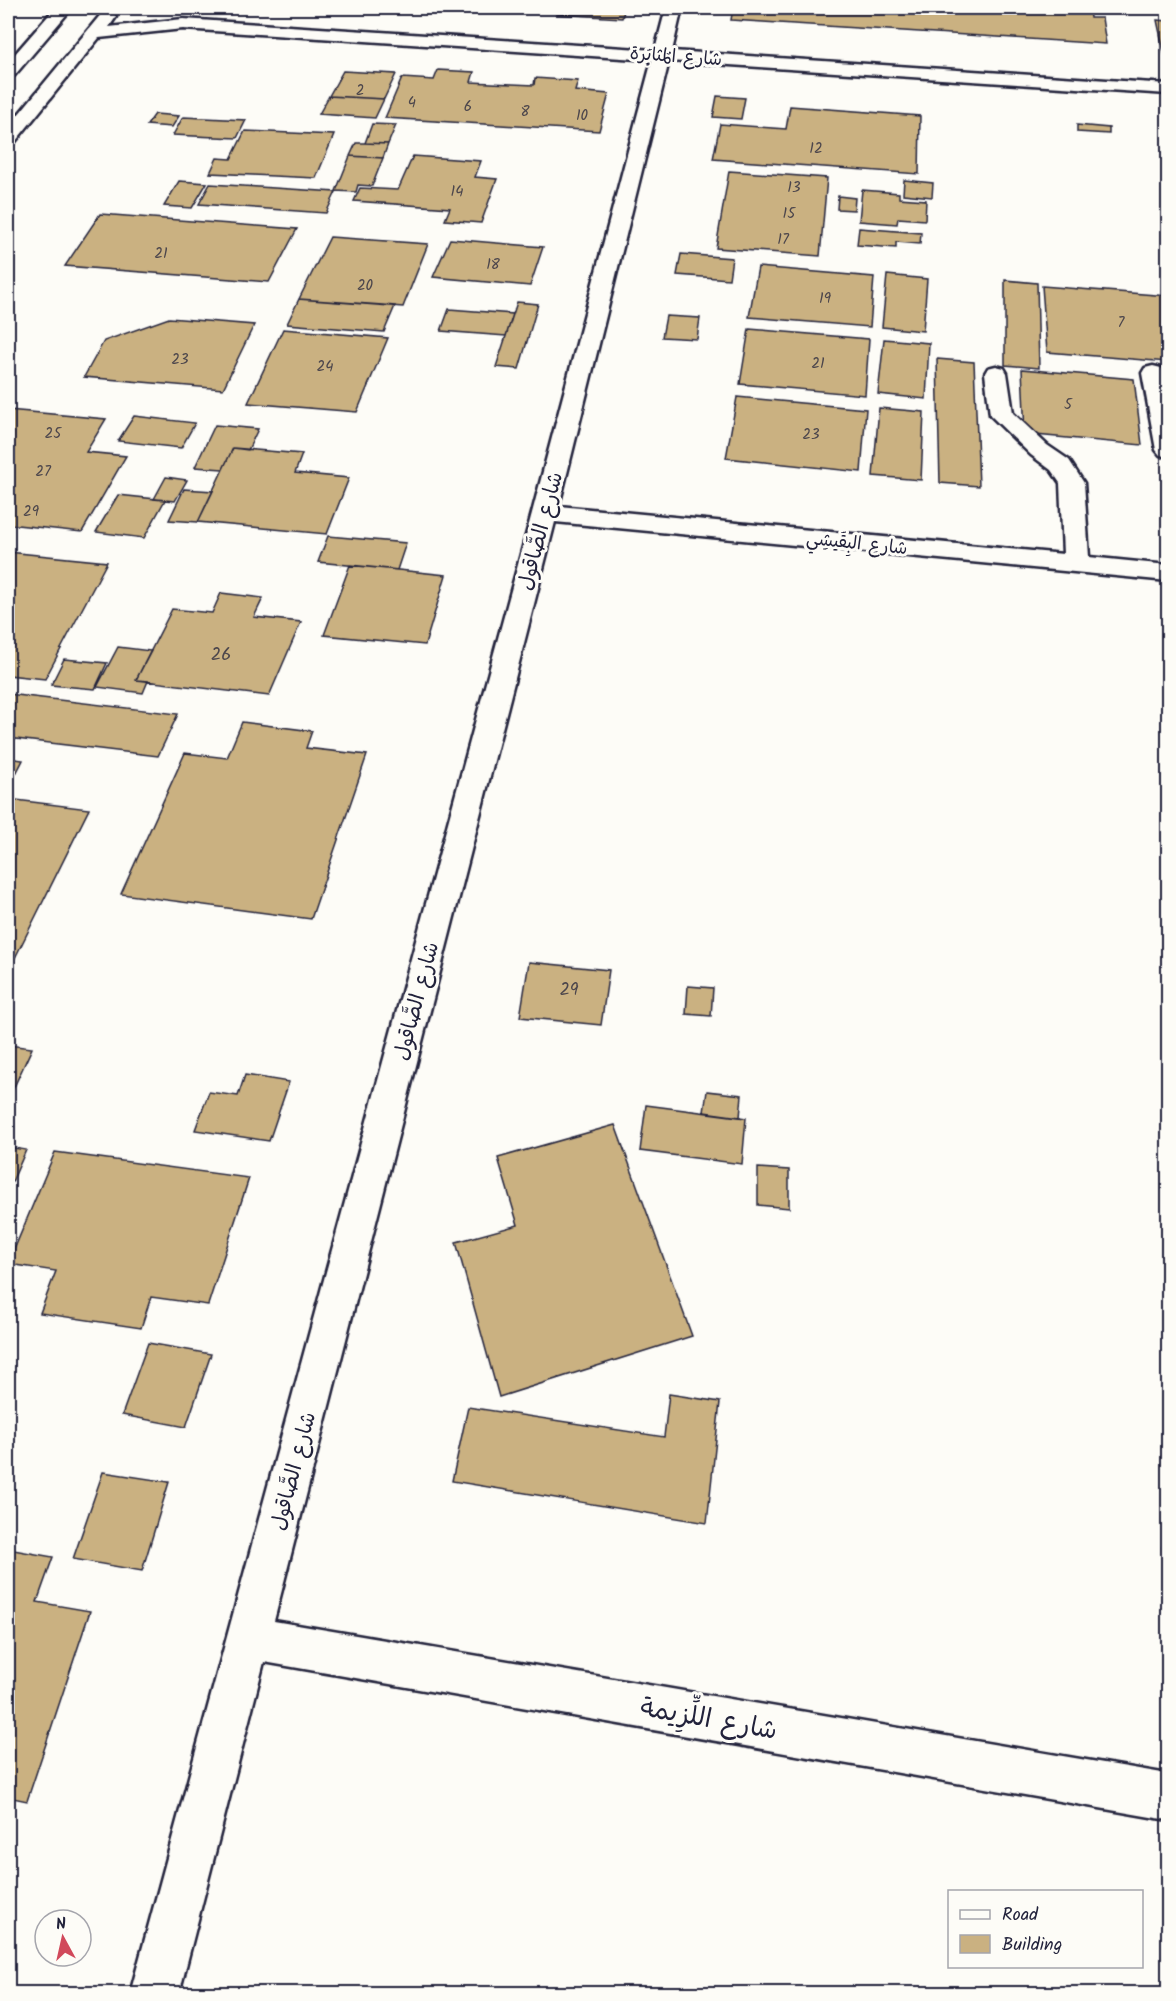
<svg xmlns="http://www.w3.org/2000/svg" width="1176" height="2001" font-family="Kalam,'Playpen Sans Arabic',sans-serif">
<rect width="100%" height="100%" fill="#fdfcf7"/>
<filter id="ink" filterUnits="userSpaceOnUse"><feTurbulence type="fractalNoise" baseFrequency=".0167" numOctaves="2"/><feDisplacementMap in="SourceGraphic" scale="12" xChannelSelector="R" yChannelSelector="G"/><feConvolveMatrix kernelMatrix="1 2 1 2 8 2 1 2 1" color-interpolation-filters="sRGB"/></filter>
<g filter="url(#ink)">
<path fill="#cab181" stroke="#22223b" stroke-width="1.5" d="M 559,8 L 625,8 L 622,18 L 556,14 Z
M 733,8 L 1089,8 L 1090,18 L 1102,18 L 1106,44 L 731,20 Z
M 1157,20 L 1168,21 L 1168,58 L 1165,57 Z
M 438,70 L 474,72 L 471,82 L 534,85 L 535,78 L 578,81 L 575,91 L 609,94 L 599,131 L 385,118 L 402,78 L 434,80 Z
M 343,71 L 396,74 L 384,99 L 329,96 Z
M 329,96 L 384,99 L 375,118 L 319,114 Z
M 717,96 L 745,98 L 741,119 L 713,117 Z
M 790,106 L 920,116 L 919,174 L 713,159 L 720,124 L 786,129 Z
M 155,114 L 179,116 L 172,127 L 147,125 Z
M 183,117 L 246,120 L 237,138 L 173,135 Z
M 372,124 L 396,125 L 388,144 L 365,143 Z
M 1077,125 L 1109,128 L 1109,134 L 1077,132 Z
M 245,131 L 334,135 L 316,178 L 210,173 L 217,158 L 231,159 Z
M 356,143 L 365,143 L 388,144 L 383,158 L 350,156 Z
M 350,156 L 383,158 L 372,186 L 358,185 L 356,192 L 336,191 Z
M 413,156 L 481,161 L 475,177 L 497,179 L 481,223 L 445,220 L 450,208 L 354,201 L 360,188 L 398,190 Z
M 729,171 L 827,178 L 820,256 L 716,248 Z
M 904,180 L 933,183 L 932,197 L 903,194 Z
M 179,181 L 207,183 L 192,208 L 164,206 Z
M 210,184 L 336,192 L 326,213 L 199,204 Z
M 862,190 L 899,193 L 899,198 L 926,200 L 925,220 L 898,218 L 897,224 L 859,221 Z
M 838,196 L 855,198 L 854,210 L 837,209 Z
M 100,214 L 297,229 L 269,282 L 65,266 Z
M 859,228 L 921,233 L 920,244 L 896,242 L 896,248 L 857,245 Z
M 330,237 L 428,244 L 403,307 L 299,299 Z
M 450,239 L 543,247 L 530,286 L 433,277 Z
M 681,254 L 732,258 L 729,279 L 677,275 Z
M 758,267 L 874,277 L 870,327 L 749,317 Z
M 887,275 L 927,279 L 923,331 L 882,327 Z
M 1005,280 L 1037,283 L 1039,368 L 1005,365 Z
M 1042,286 L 1168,296 L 1168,362 L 1047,352 Z
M 299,299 L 395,306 L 384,332 L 287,324 Z
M 517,302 L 538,304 L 519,369 L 496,367 Z
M 449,309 L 513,314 L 506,336 L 441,331 Z
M 666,316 L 700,318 L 697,339 L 662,337 Z
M 169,318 L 254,325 L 223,389 L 84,377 L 104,341 Z
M 283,329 L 388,338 L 357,412 L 248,403 Z
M 749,329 L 869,339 L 865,395 L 740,384 Z
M 884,339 L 929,343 L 926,399 L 878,394 Z
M 937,359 L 974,362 L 979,486 L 940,483 Z
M 1022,369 L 1134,379 L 1142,445 L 1025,434 Z
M 737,397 L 866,409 L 861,472 L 726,458 Z
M 879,408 L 924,412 L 921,480 L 873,476 Z
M 8,410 L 106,419 L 86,452 L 126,456 L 82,532 L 8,524 Z
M 134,416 L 195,423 L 181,448 L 118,441 Z
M 215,425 L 258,429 L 248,450 L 233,448 L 223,469 L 195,467 Z
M 233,448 L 302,454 L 295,473 L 349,478 L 327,534 L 198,522 Z
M 166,477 L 187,480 L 175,501 L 154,499 Z
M 184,489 L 213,491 L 198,522 L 169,520 Z
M 118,495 L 165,500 L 144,538 L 96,532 Z
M 328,536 L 406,543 L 397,570 L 318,562 Z
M 8,552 L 107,562 L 45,679 L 8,675 Z
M 350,565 L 446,575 L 425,645 L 324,635 Z
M 221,593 L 263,598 L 254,617 L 301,622 L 269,696 L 136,680 L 172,609 L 212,613 Z
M 118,647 L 151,651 L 136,680 L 148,681 L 143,693 L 97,687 Z
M 64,659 L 107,663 L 95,689 L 51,685 Z
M 8,694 L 178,714 L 158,756 L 8,738 Z
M 242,722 L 312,731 L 306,748 L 367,755 L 311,919 L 121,894 L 185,753 L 227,758 Z
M 8,758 L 23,760 L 8,789 Z
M 8,799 L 89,809 L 8,972 Z
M 529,962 L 609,970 L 601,1025 L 520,1017 Z
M 688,986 L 713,988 L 711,1016 L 686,1014 Z
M 8,1045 L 32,1048 L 8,1100 Z
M 245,1075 L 289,1082 L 269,1141 L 195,1130 L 209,1092 L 238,1096 Z
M 707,1091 L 742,1095 L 740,1117 L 704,1112 Z
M 646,1105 L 746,1118 L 742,1164 L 640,1151 Z
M 615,1125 L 692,1336 L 499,1397 L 456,1242 L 518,1225 L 498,1158 Z
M 8,1147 L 26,1150 L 8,1191 Z
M 55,1152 L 249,1178 L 208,1305 L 151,1297 L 141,1328 L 40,1313 L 56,1271 L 8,1264 Z
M 758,1168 L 789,1170 L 789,1208 L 758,1205 Z
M 148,1343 L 211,1354 L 186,1427 L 122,1415 Z
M 669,1394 L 720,1402 L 707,1523 L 452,1481 L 468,1407 L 664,1437 Z
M 103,1472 L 169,1482 L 142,1571 L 73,1559 Z
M 1162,1547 L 1168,1547 L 1168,1592 Z
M 8,1549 L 53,1557 L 37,1602 L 90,1611 L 27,1801 L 8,1797 Z"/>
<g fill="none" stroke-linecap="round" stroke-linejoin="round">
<g stroke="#22223b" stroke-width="5">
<path id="minor" d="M 55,8 L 72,8 L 14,76 L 8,77 L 8,62 Z
M 666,8 L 682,8 L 672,51 L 1168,84 L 1168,94 L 669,61 L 559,506 L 1063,554 L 1060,483 L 1051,470 L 1031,455 L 990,415 L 985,373 L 988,368 L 996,366 L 1004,368 L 1007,373 L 1013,413 L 1047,445 L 1069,460 L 1084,483 L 1089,557 L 1168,565 L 1168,581 L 555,522 L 274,1621 L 1168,1774 L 1168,1820 L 264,1662 L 179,1994 L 130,1994 L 532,513 L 652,60 L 183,29 L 99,38 L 15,142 L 8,144 L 8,127 L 102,13 L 114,13 L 116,17 L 109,27 L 183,19 L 655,50 Z
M 1153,366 L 1161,368 C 1173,385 1170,437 1168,457 L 1160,455 L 1156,450 L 1142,373 L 1145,368 Z"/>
</g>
<use href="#minor" fill="#fdfcf7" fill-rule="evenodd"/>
</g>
</g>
<g text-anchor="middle" stroke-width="6" stroke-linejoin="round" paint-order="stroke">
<g font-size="15" fill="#4c464c">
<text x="360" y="95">2</text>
<text x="412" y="107">4</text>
<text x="468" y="111">6</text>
<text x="525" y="116">8</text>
<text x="582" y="120">10</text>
<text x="816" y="153">12</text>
<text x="794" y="192">13</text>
<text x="457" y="196">14</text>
<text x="789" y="218">15</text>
<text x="783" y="244">17</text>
<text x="161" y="258">21</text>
<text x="493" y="269">18</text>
<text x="365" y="290">20</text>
<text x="825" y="303">19</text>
<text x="1121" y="327">7</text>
<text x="180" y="364">23</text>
<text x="818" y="368">21</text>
<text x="325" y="371">24</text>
<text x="1068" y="409">5</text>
<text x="53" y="438">25</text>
<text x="811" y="439">23</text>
<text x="43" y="476">27</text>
<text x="31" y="516">29</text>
</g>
<g font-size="18" fill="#22223b" stroke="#fdfcf7">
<text transform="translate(676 56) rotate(4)" y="6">شارع المُثابَرة</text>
<text transform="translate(857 543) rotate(6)" y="6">شارع البِقَيشِي</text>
</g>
<g font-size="18" fill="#4c464c">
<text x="221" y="660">26</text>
<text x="569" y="995">29</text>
</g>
<g font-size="21" fill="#22223b" stroke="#fdfcf7">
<text transform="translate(540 531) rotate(-75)" y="7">شارع الصَّاقول</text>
<text transform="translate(416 1001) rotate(-75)" y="7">شارع الصَّاقول</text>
<text transform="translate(293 1471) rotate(-75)" y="7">شارع الصَّاقول</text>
</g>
<g font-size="26" fill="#22223b" stroke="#fdfcf7">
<text transform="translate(709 1718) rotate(10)" y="9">شارع اللِّزِيمة</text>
</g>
</g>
<rect width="1176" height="2001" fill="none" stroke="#fdfcf7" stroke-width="30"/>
<rect x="15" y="15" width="1146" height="1971" fill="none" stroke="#22223b" stroke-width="2" filter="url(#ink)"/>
<rect x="948" y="1890" width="195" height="78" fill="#fdfcf7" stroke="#a5a5ac" stroke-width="1.5"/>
<rect x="960" y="1910" width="30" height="9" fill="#fdfcf7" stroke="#a5a5ac" stroke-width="1.5"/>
<text x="1002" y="1920" font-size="18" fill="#22223b">Road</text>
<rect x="960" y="1935" width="30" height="18" fill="#cab181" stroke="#a5a5ac" stroke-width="1.5"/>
<text x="1002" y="1950" font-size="18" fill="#22223b">Building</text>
<g transform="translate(63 1938) rotate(352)"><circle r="28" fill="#fdfcf7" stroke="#a5a5ac" stroke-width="1.5"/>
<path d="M0-4.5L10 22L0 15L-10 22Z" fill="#d1495b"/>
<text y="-9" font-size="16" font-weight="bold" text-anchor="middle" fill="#22223b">N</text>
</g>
</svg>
